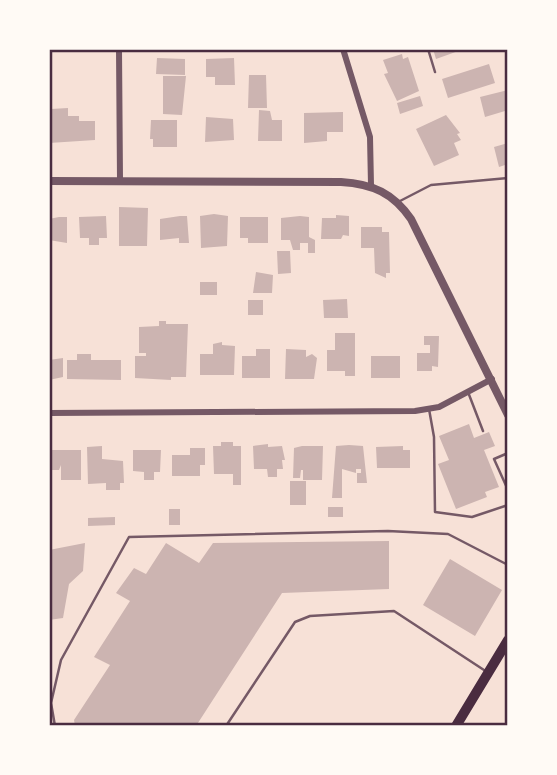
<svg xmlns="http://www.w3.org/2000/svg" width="557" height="775" font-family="Rubik,sans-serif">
<rect width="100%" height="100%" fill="#f7e1d7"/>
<path fill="#ccb4b1" d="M 433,49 L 464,49 L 436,59 Z
M 402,54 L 403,59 L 408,57 L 419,91 L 397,101 L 384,74 L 388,73 L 383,60 Z
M 157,58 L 185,59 L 185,75 L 156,74 Z
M 234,58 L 235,85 L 215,85 L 215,77 L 206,77 L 206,59 Z
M 489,64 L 495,83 L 448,98 L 442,79 Z
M 249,75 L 266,75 L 267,108 L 248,108 Z
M 163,76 L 186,76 L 182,115 L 163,114 Z
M 508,90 L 508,118 L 505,111 L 485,117 L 480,97 Z
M 420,96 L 423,106 L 400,114 L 397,103 Z
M 68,108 L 68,116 L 79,116 L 79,121 L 95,121 L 95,140 L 49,143 L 51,109 Z
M 259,110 L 270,111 L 272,120 L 282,120 L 282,141 L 258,141 Z
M 343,112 L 343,132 L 327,132 L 327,141 L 304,143 L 304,113 Z
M 446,115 L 460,133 L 457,134 L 461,140 L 454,143 L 459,155 L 434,166 L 416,129 Z
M 206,117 L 233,119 L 234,140 L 205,142 Z
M 151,120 L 177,120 L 177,147 L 153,147 L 153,139 L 150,139 Z
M 508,143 L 508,164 L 499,167 L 494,147 Z
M 119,207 L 148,208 L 147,246 L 119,246 Z
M 214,214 L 228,216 L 227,246 L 201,248 L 200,216 Z
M 336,215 L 349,216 L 349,236 L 343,235 L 341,239 L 321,239 L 322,218 L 336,218 Z
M 106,216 L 107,238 L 99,238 L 99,245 L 89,245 L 89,238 L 80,238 L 79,217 Z
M 180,216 L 187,216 L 189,243 L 179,243 L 179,238 L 160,240 L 160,219 Z
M 300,216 L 309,217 L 309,237 L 315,240 L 315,253 L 308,253 L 308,243 L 300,243 L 300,250 L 293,250 L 290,240 L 281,240 L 281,218 Z
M 59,217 L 67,217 L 67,243 L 49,240 L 49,219 Z
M 240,217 L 268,217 L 268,243 L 248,243 L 248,238 L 240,238 Z
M 361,227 L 382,227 L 382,232 L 389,232 L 390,273 L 386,273 L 386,278 L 375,273 L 374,248 L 361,248 Z
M 277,251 L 290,251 L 291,273 L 278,274 Z
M 256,272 L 273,275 L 272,293 L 253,293 Z
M 200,282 L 217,282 L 217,295 L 200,295 Z
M 347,299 L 348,318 L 324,318 L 323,300 Z
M 248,300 L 263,300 L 263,315 L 248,315 Z
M 159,321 L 166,321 L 166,324 L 188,324 L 186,377 L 171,377 L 171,380 L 135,378 L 135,356 L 146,356 L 146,353 L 139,353 L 139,327 L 159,326 Z
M 335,333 L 355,333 L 355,376 L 345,376 L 345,371 L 327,371 L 327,350 L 335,350 Z
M 424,336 L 439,336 L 438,367 L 432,366 L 432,371 L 417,371 L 417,353 L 430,353 L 430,345 L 424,345 Z
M 222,342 L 222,345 L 235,346 L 234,375 L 200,375 L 200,354 L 213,354 L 213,344 Z
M 256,349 L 270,349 L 270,378 L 242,378 L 242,356 L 256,356 Z
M 286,349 L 306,350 L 306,357 L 312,354 L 317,358 L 314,379 L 285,379 Z
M 77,354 L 91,354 L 91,360 L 121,360 L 121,380 L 67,379 L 67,360 L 77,360 Z
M 371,356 L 400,356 L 400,378 L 371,378 Z
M 63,358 L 63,377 L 49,380 L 49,360 Z
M 469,424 L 474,438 L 489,432 L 495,446 L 484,450 L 499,487 L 485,492 L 487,497 L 456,509 L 438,464 L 449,460 L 439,436 Z
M 221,442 L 233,442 L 233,446 L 241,446 L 241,485 L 233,485 L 233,474 L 214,474 L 213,446 L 221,446 Z
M 268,444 L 268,447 L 282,446 L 285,460 L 282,460 L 283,469 L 277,469 L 277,477 L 268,477 L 267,469 L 254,469 L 253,446 Z
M 349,445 L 363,446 L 367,483 L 357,483 L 357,473 L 361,473 L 361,469 L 356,469 L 356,473 L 342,469 L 342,498 L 332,498 L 336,446 Z
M 102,446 L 102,459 L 123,461 L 124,483 L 120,483 L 120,490 L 106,490 L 106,483 L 88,484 L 87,447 Z
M 302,446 L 323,446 L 322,480 L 303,480 L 303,470 L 301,470 L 300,478 L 293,478 L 294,448 Z
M 403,446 L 403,450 L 410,450 L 410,468 L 377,468 L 376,447 Z
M 190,448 L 205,448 L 205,465 L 200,465 L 200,476 L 172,476 L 172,455 L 190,455 Z
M 50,450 L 81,450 L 81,480 L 61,480 L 61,465 L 59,470 L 50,470 Z
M 133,450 L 161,450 L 160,472 L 154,472 L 154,480 L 144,480 L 144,472 L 133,471 Z
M 290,481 L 306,481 L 306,505 L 290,505 Z
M 328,507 L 343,507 L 343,517 L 328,517 Z
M 169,509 L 180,509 L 180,525 L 169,525 Z
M 115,517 L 115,525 L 88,526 L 88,518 Z
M 389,541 L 389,589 L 282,593 L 196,726 L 75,726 L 74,720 L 110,665 L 94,657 L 130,601 L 116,593 L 134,568 L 146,574 L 166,543 L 199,563 L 213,543 Z
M 85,543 L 83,571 L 69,584 L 63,618 L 49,620 L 49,550 Z
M 450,559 L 502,590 L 475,636 L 423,605 Z"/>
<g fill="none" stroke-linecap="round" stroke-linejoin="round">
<path stroke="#755966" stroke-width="2.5" d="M 428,49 L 435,72
M 400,201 L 431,185 L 508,178
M 468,392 L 483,431
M 429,409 L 434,437 L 435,512 L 472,517 L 508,505
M 508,453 L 494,459 L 508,490
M 55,726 L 51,703 L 61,660 L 129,537 L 388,531 L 448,534 L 508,565
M 226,726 L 295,622 L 310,616 L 394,611 L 487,672"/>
<path stroke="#755966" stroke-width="6" d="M 119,49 L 120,180
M 343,49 L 370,137 L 371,185
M 49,413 L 415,411 L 439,407 L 492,379"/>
<path stroke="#755966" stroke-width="8" d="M 49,181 L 341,182 C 373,184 393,193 411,219 L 508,415"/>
<path stroke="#4a2c40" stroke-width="10" d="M 456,726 L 508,640"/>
</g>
<rect width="557" height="775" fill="none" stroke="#fffaf5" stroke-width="102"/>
<rect x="51" y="51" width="455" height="673" fill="none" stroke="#4a2c40" stroke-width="2.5"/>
</svg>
